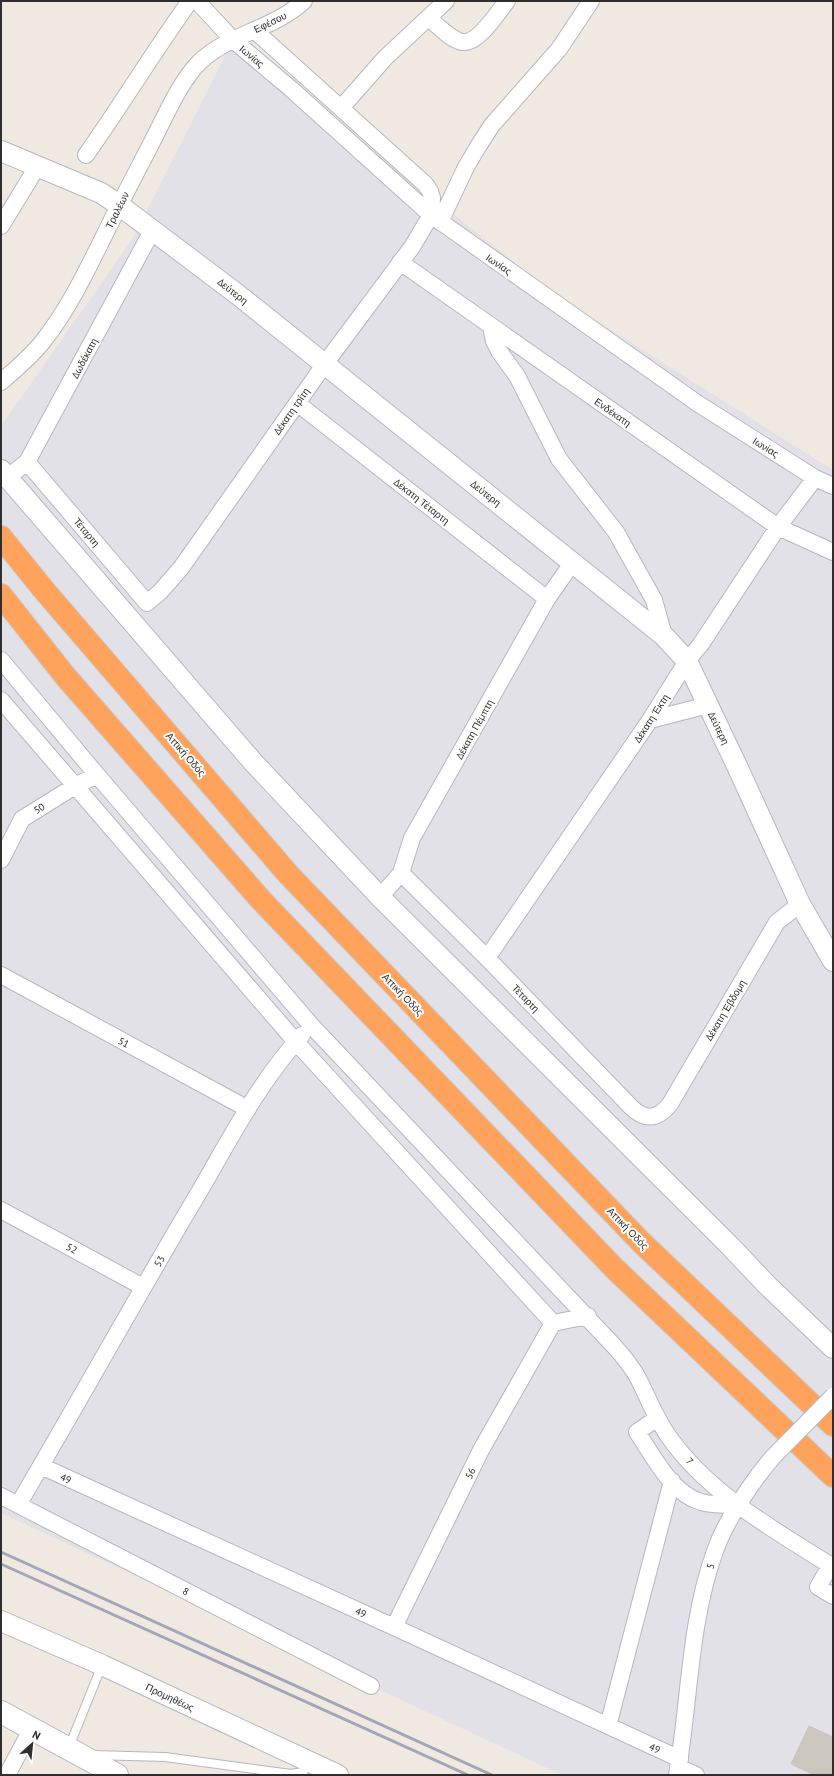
<svg xmlns="http://www.w3.org/2000/svg" width="834" height="1776" font-family="'PT Sans',sans-serif">
<rect width="100%" height="100%" fill="#efe9e1"/>
<path fill="#e3e1e8" d="M 233,40 L 554,294 L 833,470 L 833,1775 L 562,1775 L 1,1513 L 1,426 L 133,238 Z"/>
<path fill="#cbc7bf" stroke="#cbc5ba" d="M 809,1726 L 833,1737 L 833,1775 L 814,1775 L 791,1764 Z"/>
<g fill="none" stroke-linecap="round" stroke-linejoin="round">
<g stroke="#b4b7c1" stroke-width="10">
<path id="service" d="M 69,1747 L 102,1665
M 93,1755 L 165,1757 L 291,1774 L 303,1772 L 309,1762"/>
</g>
<g stroke="#b4b7c1" stroke-width="18">
<path id="minor" d="M 197,1 L 233,40 L 290,88 L 431,215 L 697,403 L 815,478 L 833,486
M 429,18 C 438,26 450,39 462,42 C 478,45 498,12 507,1
M 341,108 L 385,58 L 446,1
M 86,155 C 122,104 154,51 190,1
M 440,222 L 466,167 L 479,145 L 492,125 L 559,49 L 591,1
M 1,226 L 37,167
M 400,262 L 778,527 L 833,552
M 491,327 L 494,341 L 499,351 L 517,376 L 559,459 L 616,532 L 654,600 L 664,636
M 1,382 C 16,369 32,356 44,340 C 69,308 86,272 104,236 C 119,205 135,175 151,144 C 164,119 176,90 194,68 C 223,34 272,31 304,1
M 297,403 L 547,599
M 27,462 L 147,603 L 160,592 L 181,568 L 324,365 L 412,247 L 431,215 L 432,198 L 430,191 L 425,184 L 254,30
M 7,478 L 27,462 L 152,231
M 1,660 L 97,775 L 311,1025 L 614,1346 C 623,1356 633,1368 639,1380 C 649,1400 656,1419 669,1437 C 710,1495 775,1530 833,1567
M 1,700 L 296,1042 L 553,1323
M 650,720 L 708,705
M 1,860 L 22,819 L 75,786 L 97,775
M 401,873 L 487,958 L 632,1108 C 646,1121 658,1119 670,1104 L 777,922 L 800,904
M 380,897 L 401,873 L 412,838 L 547,599 L 573,562
M 487,958 L 650,720 L 687,661 L 701,644 L 778,527 L 815,478
M 1,975 L 248,1109
M 1,1210 L 143,1287
M 553,1323 L 588,1316
M 656,1419 L 637,1432 C 654,1457 671,1493 701,1502 C 712,1505 725,1505 737,1505
M 41,1466 L 394,1627 L 680,1759
M 1,1496 L 371,1686
M 18,1505 C 78,1403 135,1300 195,1199 C 228,1143 258,1083 302,1035
M 830,1566 L 818,1587 L 833,1596
M 394,1627 L 481,1450 L 553,1323
M 608,1726 L 672,1481
M 678,1767 L 696,1775
M 7,1775 L 32,1728
M 677,1775 C 690,1700 689,1623 715,1551 C 725,1523 742,1497 760,1473"/>
</g>
<g stroke="#b4b7c1" stroke-width="22">
<path id="tertiary" d="M 1,151 L 101,193 L 119,205 L 237,294 L 664,636 L 687,661 L 737,766 L 800,904 L 833,961
M 1,470 L 253,762 L 380,897 L 730,1246 L 767,1285 L 833,1348
M 1,1621 L 102,1665 L 338,1775"/>
</g>
<g stroke="#b4b7c1" stroke-width="24">
<path id="secondary" d="M 1,1712 L 117,1775"/>
</g>
<g stroke="#c9c9c9" stroke-width="24">
<path id="motorway" d="M 1,537 L 43,589 L 288,874 L 641,1242 L 833,1425
M 1,595 L 66,677 L 261,900 L 616,1270 L 833,1476"/>
</g>
<use href="#service" stroke="#fff" stroke-width="8"/>
<use href="#minor" stroke="#fff" stroke-width="16"/>
<use href="#tertiary" stroke="#fff" stroke-width="20"/>
<use href="#secondary" stroke="#fff" stroke-width="22"/>
<use href="#motorway" stroke="#ffa35c" stroke-width="22"/>
<path stroke="#a3a6b8" stroke-width="3" d="M 1,1552 L 492,1775
M 1,1564 L 468,1775"/>
<g stroke="#b4b7c1" stroke-width="18" stroke-linecap="butt">
<path id="minor-bridge" d="M 760,1473 L 772,1458 L 833,1396"/>
</g>
<use href="#minor-bridge" stroke="#fff" stroke-width="16"/>
</g>
<g text-anchor="middle" stroke-width="4" stroke-linejoin="round" paint-order="stroke">
<g font-size="10" fill="#2e2e2e" stroke="#fff">
<text transform="translate(270 22) rotate(-26)" y="4">Εφέσου</text>
<text transform="translate(252 56) rotate(40)" y="4">Ιωνίας</text>
<text transform="translate(117 210) rotate(-63)" y="4">Τραλέων</text>
<text transform="translate(499 264) rotate(35)" y="4">Ιωνίας</text>
<text transform="translate(233 291) rotate(38)" y="4">Δεύτερη</text>
<text transform="translate(84 358) rotate(-62)" y="4">Δωδέκατη</text>
<text transform="translate(291 411) rotate(-55)" y="4">Δέκατη τρίτη</text>
<text transform="translate(613 412) rotate(35)" y="4">Ενδέκατη</text>
<text transform="translate(766 447) rotate(32)" y="4">Ιωνίας</text>
<text transform="translate(486 493) rotate(38)" y="4">Δεύτερη</text>
<text transform="translate(422 501) rotate(38)" y="4">Δέκατη Τέταρτη</text>
<text transform="translate(87 532) rotate(50)" y="4">Τέταρτη</text>
<text transform="translate(651 718) rotate(-57)" y="4">Δέκατη Έκτη</text>
<text transform="translate(719 728) rotate(64)" y="4">Δεύτερη</text>
<text transform="translate(474 729) rotate(-61)" y="4">Δέκατη Πέμπτη</text>
<text transform="translate(186 754) rotate(49)" y="4">Αττική Οδός</text>
<text transform="translate(39 808) rotate(-32)" y="4">50</text>
<text transform="translate(403 994) rotate(46)" y="4">Αττική Οδός</text>
<text transform="translate(526 998) rotate(46)" y="4">Τέταρτη</text>
<text transform="translate(725 1010) rotate(-59)" y="4">Δέκατη Έβδομη</text>
<text transform="translate(124 1042) rotate(28)" y="4">51</text>
<text transform="translate(628 1228) rotate(46)" y="4">Αττική Οδός</text>
<text transform="translate(72 1248) rotate(28)" y="4">52</text>
<text transform="translate(159 1261) rotate(-60)" y="4">53</text>
<text transform="translate(690 1461) rotate(46)" y="4">7</text>
<text transform="translate(470 1473) rotate(-64)" y="4">56</text>
<text transform="translate(66 1478) rotate(24)" y="4">49</text>
<text transform="translate(710 1566) rotate(-72)" y="4">5</text>
<text transform="translate(186 1591) rotate(27)" y="4">8</text>
<text transform="translate(361 1612) rotate(24)" y="4">49</text>
<text transform="translate(170 1697) rotate(25)" y="4">Προμηθέως</text>
<text transform="translate(655 1748) rotate(25)" y="4">49</text>
</g>
</g>
<rect width="834" height="1776" fill="none" stroke="#2e2e2e" stroke-width="4"/>
<g transform="translate(32 1744) rotate(27)" stroke="#ffffff" stroke-width="3" paint-order="stroke">
<path d="M0-3L7 15L0 10L-7 15Z" fill="#2e2e2e"/>
<text y="-6" font-size="11" font-weight="bold" text-anchor="middle" fill="#2e2e2e">N</text>
</g>
</svg>
